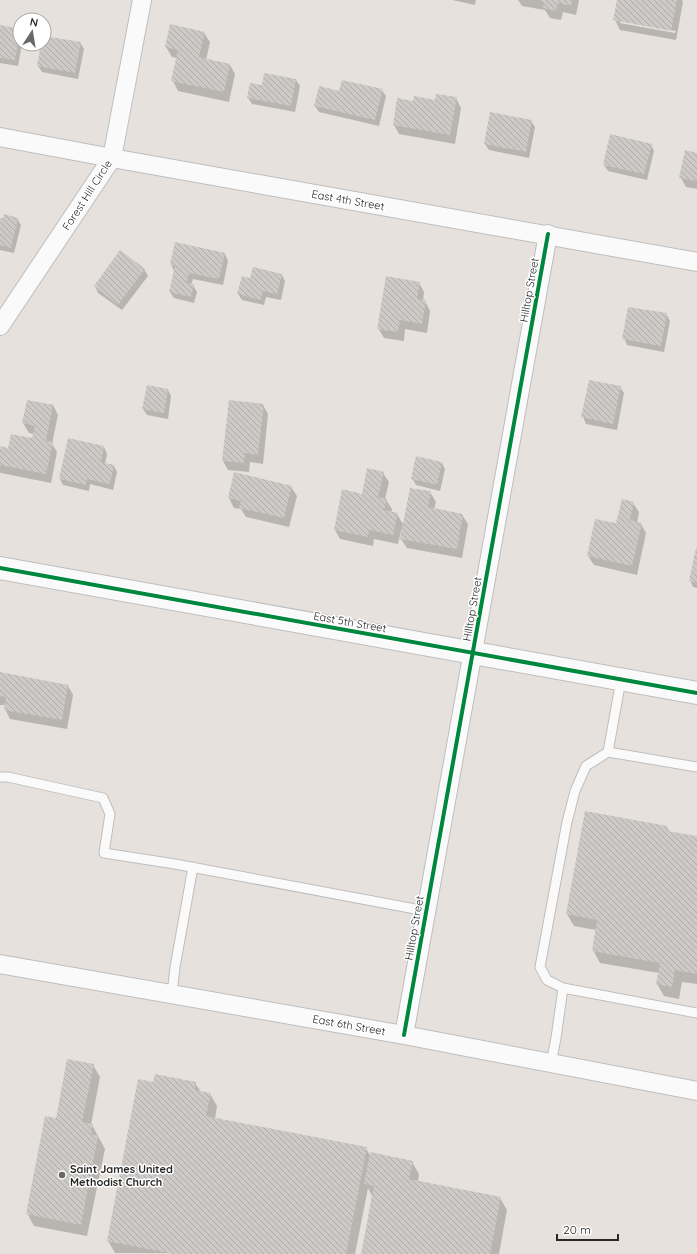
<svg xmlns="http://www.w3.org/2000/svg" width="697" height="1254" font-family="Quicksand,sans-serif">
<defs>
<pattern id="building-back-hatch" width="6" height="6" patternUnits="userSpaceOnUse"><rect width="6" height="6" fill="#ccc9c6"/><path d="M-1 5l2 2M0 0l6 6M5-1l2 2" fill="none" stroke="#afadaa"/></pattern>
</defs>
<rect width="100%" height="100%" fill="#e6e1dc"/>
<path fill="#0003" fill-rule="evenodd" d="M 452,0 L 476,0 L 475,5 Z
M 518,0 L 579,0 L 576,15 L 563,12 L 561,20 L 550,18 L 545,10 L 522,6 Z
M 618,0 L 682,0 L 683,2 L 676,40 L 620,30 L 615,20 ZM 620,21 L 676,31 L 675,33 L 620,23 Z
M 171,25 L 204,33 L 210,42 L 206,60 L 230,65 L 235,74 L 229,102 L 178,91 L 173,81 L 177,58 L 172,57 L 166,47 Z
M 0,26 L 20,30 L 20,44 L 22,44 L 18,66 L 0,63 Z
M 44,37 L 80,43 L 84,49 L 78,79 L 42,72 L 38,66 L 42,44 L 44,44 Z
M 265,74 L 296,80 L 300,86 L 295,112 L 252,104 L 248,98 L 262,86 Z
M 382,90 L 386,96 L 379,126 L 319,112 L 315,106 L 340,92 Z
M 456,98 L 461,108 L 455,144 L 399,134 L 394,125 L 414,102 L 436,101 Z
M 531,121 L 535,127 L 529,158 L 489,150 L 485,144 Z
M 651,145 L 654,151 L 647,180 L 608,171 L 604,165 Z
M 697,154 L 697,189 L 686,187 L 681,178 Z
M 0,219 L 17,219 L 21,225 L 14,253 L 0,250 Z
M 225,254 L 228,261 L 223,285 L 193,279 L 191,285 L 193,285 L 197,292 L 194,303 L 174,298 L 170,292 L 174,271 L 171,264 Z
M 144,269 L 148,276 L 122,310 L 98,293 L 95,286 Z
M 282,275 L 285,281 L 281,300 L 266,297 L 264,305 L 242,300 L 238,294 L 250,279 Z
M 419,283 L 424,292 L 423,301 L 425,301 L 430,311 L 427,333 L 405,329 L 404,341 L 384,338 L 378,328 Z
M 666,314 L 670,321 L 664,352 L 627,345 L 624,338 Z
M 620,387 L 624,393 L 617,430 L 586,424 L 583,417 Z
M 168,390 L 171,396 L 168,419 L 147,415 L 143,409 Z
M 28,401 L 53,405 L 58,415 L 52,444 L 57,452 L 51,483 L 1,473 L 0,472 L 0,447 L 9,449 L 33,439 L 34,434 L 29,433 L 23,423 Z
M 263,405 L 268,414 L 263,464 L 250,462 L 249,472 L 228,470 L 223,461 Z
M 104,447 L 107,454 L 105,464 L 114,466 L 117,472 L 113,490 L 90,484 L 89,491 L 63,485 L 60,479 Z
M 442,463 L 445,469 L 440,491 L 416,485 L 412,478 Z
M 383,473 L 389,482 L 385,499 L 386,500 L 392,509 L 391,513 L 397,514 L 404,526 L 430,492 L 436,502 L 434,510 L 462,515 L 468,524 L 462,558 L 407,548 L 401,539 L 403,528 L 402,527 L 398,544 L 374,539 L 373,546 L 340,539 L 335,530 L 362,495 Z
M 291,487 L 297,496 L 289,527 L 246,517 L 241,509 L 234,508 L 229,498 Z
M 633,503 L 639,512 L 637,523 L 641,524 L 646,533 L 637,575 L 594,565 L 588,556 L 617,524 Z
M 697,551 L 697,588 L 693,587 L 690,580 Z
M 0,673 L 68,686 L 73,695 L 67,729 L 10,719 L 5,709 L 5,705 L 0,705 Z
M 667,827 L 670,833 L 697,837 L 697,984 L 682,982 L 679,999 L 664,996 L 657,984 L 659,973 L 600,963 L 593,950 L 596,930 L 574,926 L 567,914 Z
M 93,1065 L 100,1077 L 91,1125 L 92,1125 L 105,1149 L 87,1236 L 34,1226 L 27,1213 L 56,1119 Z
M 154,1083 L 195,1083 L 201,1092 L 210,1094 L 217,1106 L 215,1119 L 366,1148 L 370,1156 L 412,1162 L 419,1174 L 418,1182 L 500,1198 L 507,1210 L 499,1254 L 362,1254 L 372,1196 L 368,1188 L 355,1254 L 115,1253 L 108,1241 Z"/>
<path fill="url(#building-back-hatch)" d="M 539,0 L 572,0 L 571,6 L 558,3 L 556,11 L 543,8 L 544,2 Z
M 617,0 L 677,0 L 671,31 L 613,20 Z
M 170,24 L 205,32 L 199,57 L 230,64 L 224,92 L 171,81 L 178,50 L 165,47 Z
M 0,25 L 20,29 L 15,60 L 0,58 Z
M 44,36 L 81,42 L 75,73 L 37,66 L 41,44 L 44,44 Z
M 264,73 L 296,79 L 291,106 L 247,98 L 250,83 L 262,85 Z
M 342,80 L 383,89 L 375,120 L 314,106 L 319,86 L 339,91 Z
M 436,94 L 457,97 L 450,135 L 393,125 L 397,98 L 413,101 L 414,96 L 435,100 Z
M 490,112 L 532,120 L 526,152 L 484,144 Z
M 610,134 L 652,144 L 644,174 L 603,165 Z
M 685,150 L 697,153 L 697,181 L 679,178 Z
M 4,214 L 18,218 L 11,248 L 0,245 L 0,218 L 3,218 Z
M 175,242 L 225,253 L 219,279 L 189,273 L 187,283 L 194,284 L 191,297 L 169,292 L 175,266 L 170,264 Z
M 120,250 L 145,269 L 118,305 L 94,286 Z
M 253,267 L 282,274 L 277,294 L 263,291 L 261,300 L 237,294 L 242,276 L 250,278 Z
M 386,276 L 420,282 L 417,299 L 426,300 L 422,324 L 400,320 L 398,332 L 377,329 Z
M 628,307 L 667,313 L 661,346 L 622,339 Z
M 589,380 L 621,386 L 613,424 L 581,417 Z
M 147,385 L 168,389 L 164,413 L 142,409 Z
M 27,400 L 53,405 L 46,441 L 53,442 L 46,474 L 0,465 L 0,446 L 8,448 L 11,434 L 32,438 L 35,426 L 22,423 Z
M 229,400 L 264,404 L 258,455 L 245,453 L 244,463 L 222,461 Z
M 68,438 L 104,446 L 101,462 L 114,465 L 110,484 L 87,479 L 86,485 L 59,479 Z
M 416,456 L 442,462 L 437,485 L 411,479 Z
M 367,468 L 384,472 L 378,497 L 387,499 L 384,510 L 398,513 L 393,535 L 369,530 L 368,537 L 334,530 L 342,489 L 362,494 Z
M 234,472 L 292,486 L 284,518 L 239,508 L 241,501 L 228,498 Z
M 410,488 L 431,491 L 428,507 L 463,514 L 457,549 L 400,539 Z
M 622,499 L 634,502 L 630,520 L 642,523 L 632,566 L 587,556 L 595,519 L 616,523 Z
M 696,548 L 697,548 L 697,583 L 689,581 Z
M 0,672 L 68,685 L 62,720 L 4,710 L 6,697 L 0,696 Z
M 585,811 L 667,826 L 667,831 L 697,836 L 697,974 L 675,970 L 672,987 L 656,984 L 660,963 L 592,951 L 597,920 L 566,914 Z
M 67,1059 L 94,1064 L 82,1122 L 93,1124 L 91,1134 L 98,1136 L 81,1225 L 26,1214 L 45,1116 L 56,1118 Z
M 155,1074 L 196,1082 L 195,1090 L 211,1093 L 206,1116 L 367,1147 L 346,1254 L 174,1254 L 107,1241 L 138,1079 L 153,1082 Z
M 370,1152 L 413,1161 L 409,1179 L 501,1197 L 490,1254 L 361,1254 L 374,1186 L 364,1184 Z"/>
<g fill="none" stroke-linecap="round" stroke-linejoin="round">
<g stroke="#bfbebe" stroke-width="11">
<path id="service" d="M 608,752 L 697,767
M 0,777 L 8,777 L 103,798 L 110,814 L 104,853 L 175,864 L 426,911
M 563,988 L 697,1013
M 172,994 L 175,967 L 193,867
M 551,1063 L 556,1038 L 563,988 L 547,980 L 540,967 L 567,822 L 575,791 L 586,766 L 608,752 L 621,680"/>
</g>
<g stroke="#bfbebe" stroke-width="20">
<path id="minor" d="M 0,137 L 112,158 L 697,262
M 0,326 L 112,158 L 142,0
M 0,964 L 404,1035 L 697,1091
M 404,1035 L 548,234"/>
</g>
<g stroke="#bfbebe" stroke-width="24">
<path id="secondary" d="M 0,568 L 697,693"/>
</g>
<use href="#service" stroke="#fbfafa" stroke-width="9"/>
<use href="#minor" stroke="#fbfafa" stroke-width="18"/>
<use href="#secondary" stroke="#fbfafa" stroke-width="22"/>
<g stroke="#fff" stroke-width="6">
<path id="cycleway" d="M 0,568 L 697,693
M 404,1035 L 548,234"/>
</g>
<use href="#cycleway" stroke="#00873e" stroke-width="4"/>
</g>
<circle fill="#6a6866" stroke="#fff" stroke-width="1.5" cx="62" cy="1175" r="4"/>
<g text-anchor="middle" stroke-width="3" stroke-linejoin="round" paint-order="stroke">
<g font-size="11" fill="#272727" stroke="#fff">
<text transform="translate(87 195) rotate(-57)" y="4">Forest Hill Circle</text>
<text transform="translate(348 200) rotate(10)" y="4">East 4th Street</text>
<text transform="translate(529 290) rotate(-80)" y="4">Hilltop Street</text>
<text transform="translate(472 609) rotate(-80)" y="4">Hilltop Street</text>
<text transform="translate(350 622) rotate(10)" y="4">East 5th Street</text>
<text transform="translate(414 928) rotate(-80)" y="4">Hilltop Street</text>
<text transform="translate(349 1025) rotate(10)" y="4">East 6th Street</text>
</g>
<g font-size="11" font-weight="bold" fill="#272727" stroke="#fff" text-anchor="start">
<text x="70" y="1173">Saint James United<tspan x="70" dy="13">Methodist Church</tspan></text>
</g>
</g>
<g transform="translate(32 32) rotate(12)"><circle r="19" fill="#ffffff" stroke="#a9a9a9"/>
<path d="M0-3L7 15L0 10L-7 15Z" fill="#6a6866"/>
<text y="-6" font-size="11" font-weight="bold" text-anchor="middle" fill="#272727">N</text>
</g>
<path d="M557 1234v6h61v-6" fill="none" stroke="#272727" stroke-width="2"/>
<text x="563" y="1234" font-size="12" fill="#272727" stroke="#ffffff" stroke-width="3" paint-order="stroke">20 m</text>
</svg>
